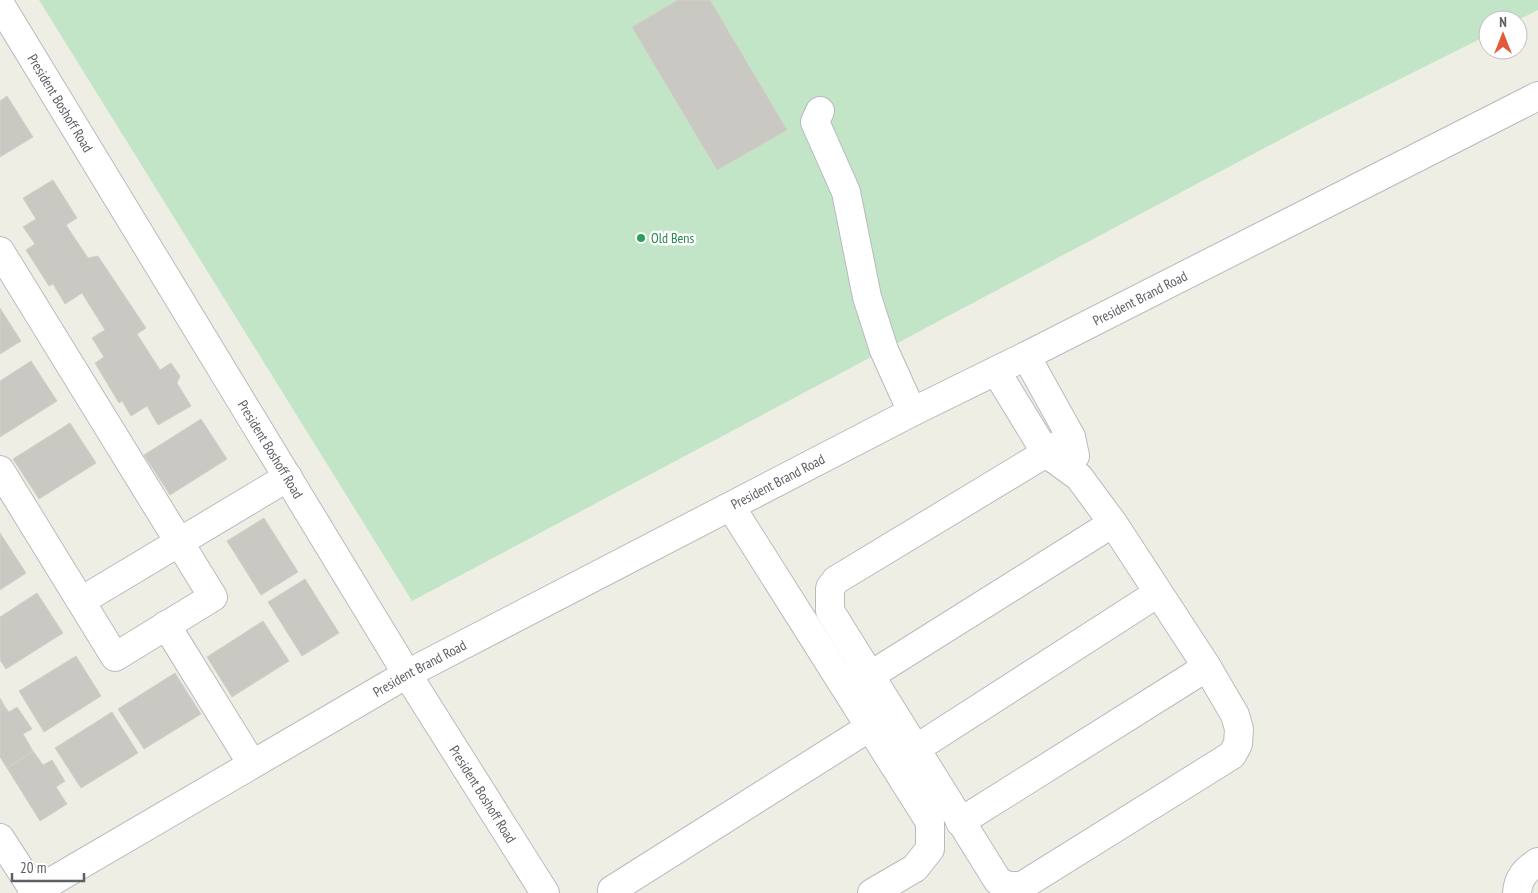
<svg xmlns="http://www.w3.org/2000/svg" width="1538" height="893" font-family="'PT Sans Narrow',sans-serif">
<rect width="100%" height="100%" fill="#efeee5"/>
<path fill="#c3e5c7" d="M 39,0 L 1538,0 L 1538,10 L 1518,20 L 1488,20 L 1488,35 L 1306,126 L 412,601 Z"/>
<path fill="#cac8c2" stroke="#d3d0c4" d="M 678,0 L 710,0 L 787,130 L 717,170 L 632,27 Z
M 7,96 L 33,137 L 0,157 L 0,101 Z
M 53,180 L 77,218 L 66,225 L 88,258 L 98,256 L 146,328 L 137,334 L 160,370 L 171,363 L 180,376 L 177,383 L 191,406 L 158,425 L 147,406 L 131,416 L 122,401 L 119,403 L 95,363 L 104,357 L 92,338 L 105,330 L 82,293 L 65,304 L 53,284 L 49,286 L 26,250 L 35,244 L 23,227 L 36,219 L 23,198 Z
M 0,308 L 21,341 L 0,354 Z
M 31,361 L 57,401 L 0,437 L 0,381 Z
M 201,419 L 227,459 L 170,495 L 144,455 Z
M 70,423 L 96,463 L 39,499 L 13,459 Z
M 264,518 L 298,572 L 261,595 L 227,541 Z
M 0,533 L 26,573 L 0,590 Z
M 305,579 L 339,633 L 302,656 L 268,602 Z
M 37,593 L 63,633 L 6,669 L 0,660 L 0,617 Z
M 263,621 L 289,661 L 232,697 L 207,657 Z
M 76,656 L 101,696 L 44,732 L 19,691 Z
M 175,673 L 201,714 L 144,749 L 118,709 Z
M 0,698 L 5,707 L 0,710 Z
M 5,707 L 9,712 L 17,707 L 32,729 L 23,734 L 33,751 L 7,768 L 0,757 L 0,710 Z
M 112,712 L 138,753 L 81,788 L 55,748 Z
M 33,751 L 43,765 L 52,760 L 65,781 L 56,787 L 67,804 L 40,821 L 7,768 Z"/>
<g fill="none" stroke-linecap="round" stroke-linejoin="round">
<g stroke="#b8babf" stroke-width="30">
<g id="minor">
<path id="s1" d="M 0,4 L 407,674 L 545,893"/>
<path d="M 820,111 L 815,122 L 846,192 L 867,297 L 884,350 L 912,412"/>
<path d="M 0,251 L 213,597 L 115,657 L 0,470"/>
<path d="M 1026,356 L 1071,437 L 1075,456"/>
<path d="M 996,371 L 1046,453 L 1079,477 L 1113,523 L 1207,667 L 1235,715 L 1239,729 L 1238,744 L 1232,755 L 1022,886 L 1008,886 L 998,881 L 830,611 L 830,588 L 836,580 L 1046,453 L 1071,437"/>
<path d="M 731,507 L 930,822 L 930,849 L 915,868 L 872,893"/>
<path d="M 81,601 L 288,477"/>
<path d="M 166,625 L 252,764"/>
<path d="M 871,675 L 1113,523"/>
<path d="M 917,748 L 1158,593"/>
<path d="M 960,822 L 1207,667"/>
<path d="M 0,838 L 35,892"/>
<path d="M 612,890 L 870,727"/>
<path id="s2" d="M 32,893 L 407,674 L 912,412 L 1026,356 L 1538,96"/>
<path d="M 1517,893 C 1518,878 1525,870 1538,862"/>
</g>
</g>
<use href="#minor" stroke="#fff" stroke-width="28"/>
</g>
<circle fill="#2e9e5b" stroke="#fff" stroke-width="2" cx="641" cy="238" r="5"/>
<g text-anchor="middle" stroke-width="5" stroke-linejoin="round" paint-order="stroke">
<g font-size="14" fill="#5d6065" stroke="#fff">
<text dy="5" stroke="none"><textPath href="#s1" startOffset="116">President Boshoff Road</textPath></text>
<text dy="5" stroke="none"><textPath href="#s2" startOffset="1258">President Brand Road</textPath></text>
<text dy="5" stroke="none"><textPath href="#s1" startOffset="521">President Boshoff Road</textPath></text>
<text dy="5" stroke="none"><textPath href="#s2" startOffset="852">President Brand Road</textPath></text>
<text dy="5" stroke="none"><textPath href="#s2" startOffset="448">President Brand Road</textPath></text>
<text dy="5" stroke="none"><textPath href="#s1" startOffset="926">President Boshoff Road</textPath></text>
</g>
<g font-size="14" fill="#27864d" stroke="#fff" text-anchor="start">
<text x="651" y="243">Old Bens</text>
</g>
</g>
<g transform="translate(1503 35)"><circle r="24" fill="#ffffff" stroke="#bebfc1"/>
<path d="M0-4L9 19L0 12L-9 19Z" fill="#e25a38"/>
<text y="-8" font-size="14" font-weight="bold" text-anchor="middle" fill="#5d6065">N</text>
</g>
<path d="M12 873v8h72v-8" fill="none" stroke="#5d6065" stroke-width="2.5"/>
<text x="20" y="873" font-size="15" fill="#5d6065" stroke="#ffffff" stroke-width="4" paint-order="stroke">20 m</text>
</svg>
